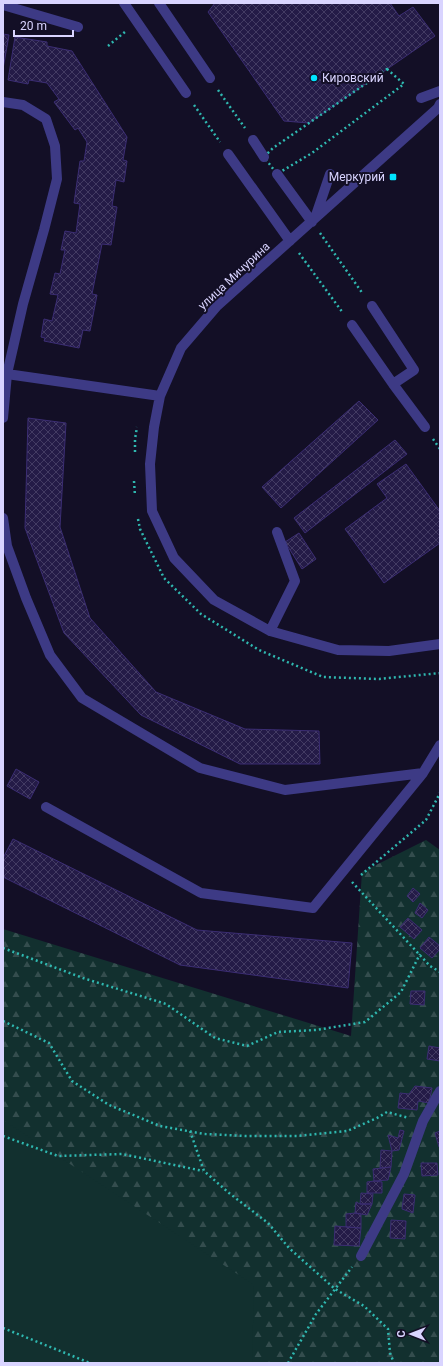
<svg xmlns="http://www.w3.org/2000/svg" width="443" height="1366" font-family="Roboto,sans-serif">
<defs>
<pattern id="forest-firs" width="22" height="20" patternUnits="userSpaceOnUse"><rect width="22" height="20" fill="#12302f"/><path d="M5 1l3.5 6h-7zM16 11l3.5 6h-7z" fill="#344d4e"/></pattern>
<pattern id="building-cross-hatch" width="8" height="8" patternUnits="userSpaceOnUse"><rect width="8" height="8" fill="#241b47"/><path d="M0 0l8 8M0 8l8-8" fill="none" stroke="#433b63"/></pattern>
</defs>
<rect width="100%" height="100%" fill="#130f26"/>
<path fill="url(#forest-firs)" d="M 426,840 L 440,850 L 440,1363 L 3,1363 L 3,929 L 351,1036 L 362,872 Z"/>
<path fill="#12302f" d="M 3,1120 L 254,1285 L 252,1363 L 3,1363 Z"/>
<path fill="url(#building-cross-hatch)" stroke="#3b2d73" d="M 215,3 L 390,3 L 399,16 L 413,7 L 435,36 L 309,123 L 284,121 L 208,12 Z
M 3,34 L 9,35 L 3,69 Z
M 15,37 L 47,42 L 47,46 L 72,51 L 127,137 L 123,160 L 127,161 L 124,182 L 116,180 L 112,206 L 117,207 L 111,245 L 102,244 L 92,294 L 97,295 L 90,331 L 83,330 L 79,348 L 44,341 L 45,338 L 41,337 L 44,319 L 52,321 L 58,295 L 50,294 L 55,273 L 60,274 L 65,250 L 61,250 L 65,231 L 76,233 L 80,204 L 74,203 L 80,161 L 84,161 L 87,142 L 78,128 L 75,130 L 54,102 L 59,99 L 47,83 L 29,80 L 28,84 L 8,80 Z
M 359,401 L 378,420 L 281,508 L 262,487 Z
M 28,418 L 66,423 L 60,527 L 90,618 L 156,692 L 245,729 L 319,731 L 320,764 L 240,764 L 141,715 L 64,633 L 25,528 Z
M 395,440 L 407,454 L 305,533 L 294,518 Z
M 406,464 L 440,511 L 440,543 L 384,583 L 345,529 L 387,498 L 377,484 Z
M 299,533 L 316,559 L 302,569 L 285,542 Z
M 16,769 L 39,782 L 30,799 L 7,786 Z
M 13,839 L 197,930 L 352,943 L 348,988 L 180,965 L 3,877 L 3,858 Z
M 413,888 L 420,894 L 413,902 L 407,896 Z
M 420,903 L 428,910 L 422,918 L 415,913 Z
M 408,918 L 422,930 L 414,939 L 400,927 Z
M 429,937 L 440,946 L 440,949 L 432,958 L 420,948 Z
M 411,991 L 425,991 L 424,1005 L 410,1004 Z
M 429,1046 L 440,1048 L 440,1061 L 427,1059 Z
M 415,1086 L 432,1088 L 429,1103 L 418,1101 L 417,1110 L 398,1108 L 400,1093 L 409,1094 Z
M 400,1130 L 404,1131 L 399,1150 L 392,1151 L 388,1135 L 398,1138 Z
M 440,1131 L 440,1146 L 439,1147 L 435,1133 Z
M 381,1150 L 392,1151 L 391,1167 L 380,1168 Z
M 421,1163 L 437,1163 L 438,1175 L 422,1176 Z
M 391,1167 L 388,1180 L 374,1181 L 373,1169 Z
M 374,1181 L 382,1182 L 382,1193 L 367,1193 L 367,1182 Z
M 361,1193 L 373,1194 L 372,1204 L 360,1204 Z
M 404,1194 L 415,1195 L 413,1213 L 402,1209 Z
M 356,1202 L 360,1204 L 372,1204 L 367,1215 L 355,1213 Z
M 355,1213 L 361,1214 L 361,1228 L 346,1227 L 346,1214 Z
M 391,1220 L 406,1221 L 405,1239 L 390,1238 Z
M 335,1226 L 361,1228 L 359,1246 L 334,1245 Z"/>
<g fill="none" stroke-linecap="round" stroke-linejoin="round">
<path stroke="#2fb8b0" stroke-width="2.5" stroke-dasharray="2 3" stroke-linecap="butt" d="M 108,46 L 126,31
M 387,69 L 404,84 L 312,153 L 277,174 L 264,157 L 273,148 Z
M 218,90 L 245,128
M 194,105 L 220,142
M 320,233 L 363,294
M 299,253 L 343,313
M 433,439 L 440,449
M 135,452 L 135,439 L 137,427
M 134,481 L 135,496
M 138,519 L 140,529 L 164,578 L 201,614 L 259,650 L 323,677 L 379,679 L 440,673
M 361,875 L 426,820 L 440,793
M 352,882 L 430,966 L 440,972
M 3,948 L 83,978 L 166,1004 L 215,1038 L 247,1046 L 278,1032 L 316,1030 L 365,1022 L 401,992 L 420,954
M 3,1021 L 49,1043 L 72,1081 L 109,1105 L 160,1126 L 204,1134 L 246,1136 L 297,1136 L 347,1131 L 377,1118 L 387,1112 L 409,1118
M 190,1131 L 204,1171 L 229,1193 L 268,1223 L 289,1248 L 335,1289 L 364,1306 L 388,1329 L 390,1353 L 394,1363
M 3,1136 L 58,1156 L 122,1154 L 203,1171
M 3,1328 L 90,1363
M 288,1363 L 316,1314 L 352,1267"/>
<path stroke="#3d3a85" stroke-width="10" d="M 124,3 L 186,93
M 159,3 L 210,78
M 3,5 L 78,27
M 421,98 L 440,91
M 3,102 L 23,105 L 46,119 L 55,146 L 57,179 L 44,230 L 23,304 L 7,374 L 3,418
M 440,104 L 438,108 L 217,306 L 181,348 L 160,396 L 154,427 L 150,464 L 152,511 L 174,558 L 214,600 L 270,631 L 338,650 L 389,651 L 440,644
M 253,140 L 264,157
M 228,154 L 290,241
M 277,174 L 312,222
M 315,218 L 330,174
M 352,325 L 393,384 L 414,370 L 372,306
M 3,371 L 7,374 L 160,396
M 393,384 L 425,427
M 3,518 L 7,546 L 26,598 L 50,655 L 82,698 L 200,768 L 285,790 L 423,773 L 440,745
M 270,631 L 295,581 L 277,532
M 46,807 L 201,893 L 313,908 L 423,773
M 361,1256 L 404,1174 L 423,1121 L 440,1091"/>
</g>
<g fill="#00e5ff" stroke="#130f26" stroke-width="1.5">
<circle cx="314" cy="78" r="4"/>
<rect x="389" y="173" width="8" height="8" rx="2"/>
</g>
<g text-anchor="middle" stroke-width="4" stroke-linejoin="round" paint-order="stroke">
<g font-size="12" fill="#d9d4ff" stroke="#130f26" text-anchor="start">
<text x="322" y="82">Кировский</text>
<text x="385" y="181" text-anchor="end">Меркурий</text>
</g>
<g font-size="12" fill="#d9d4ff" stroke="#130f26">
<text transform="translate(234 276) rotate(-43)" y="4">улица Мичурина</text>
</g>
</g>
<rect width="443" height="1366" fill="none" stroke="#d9d4ff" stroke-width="8"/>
<g transform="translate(411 1334) rotate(270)" stroke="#130f26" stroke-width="3" paint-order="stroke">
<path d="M0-3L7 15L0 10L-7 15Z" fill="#d9d4ff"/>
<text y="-6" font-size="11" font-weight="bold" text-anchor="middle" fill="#d9d4ff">С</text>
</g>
<path d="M14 30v6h59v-6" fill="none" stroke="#d9d4ff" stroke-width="2"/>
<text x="20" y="30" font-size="12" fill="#d9d4ff" stroke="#130f26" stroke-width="3" paint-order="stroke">20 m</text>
</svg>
